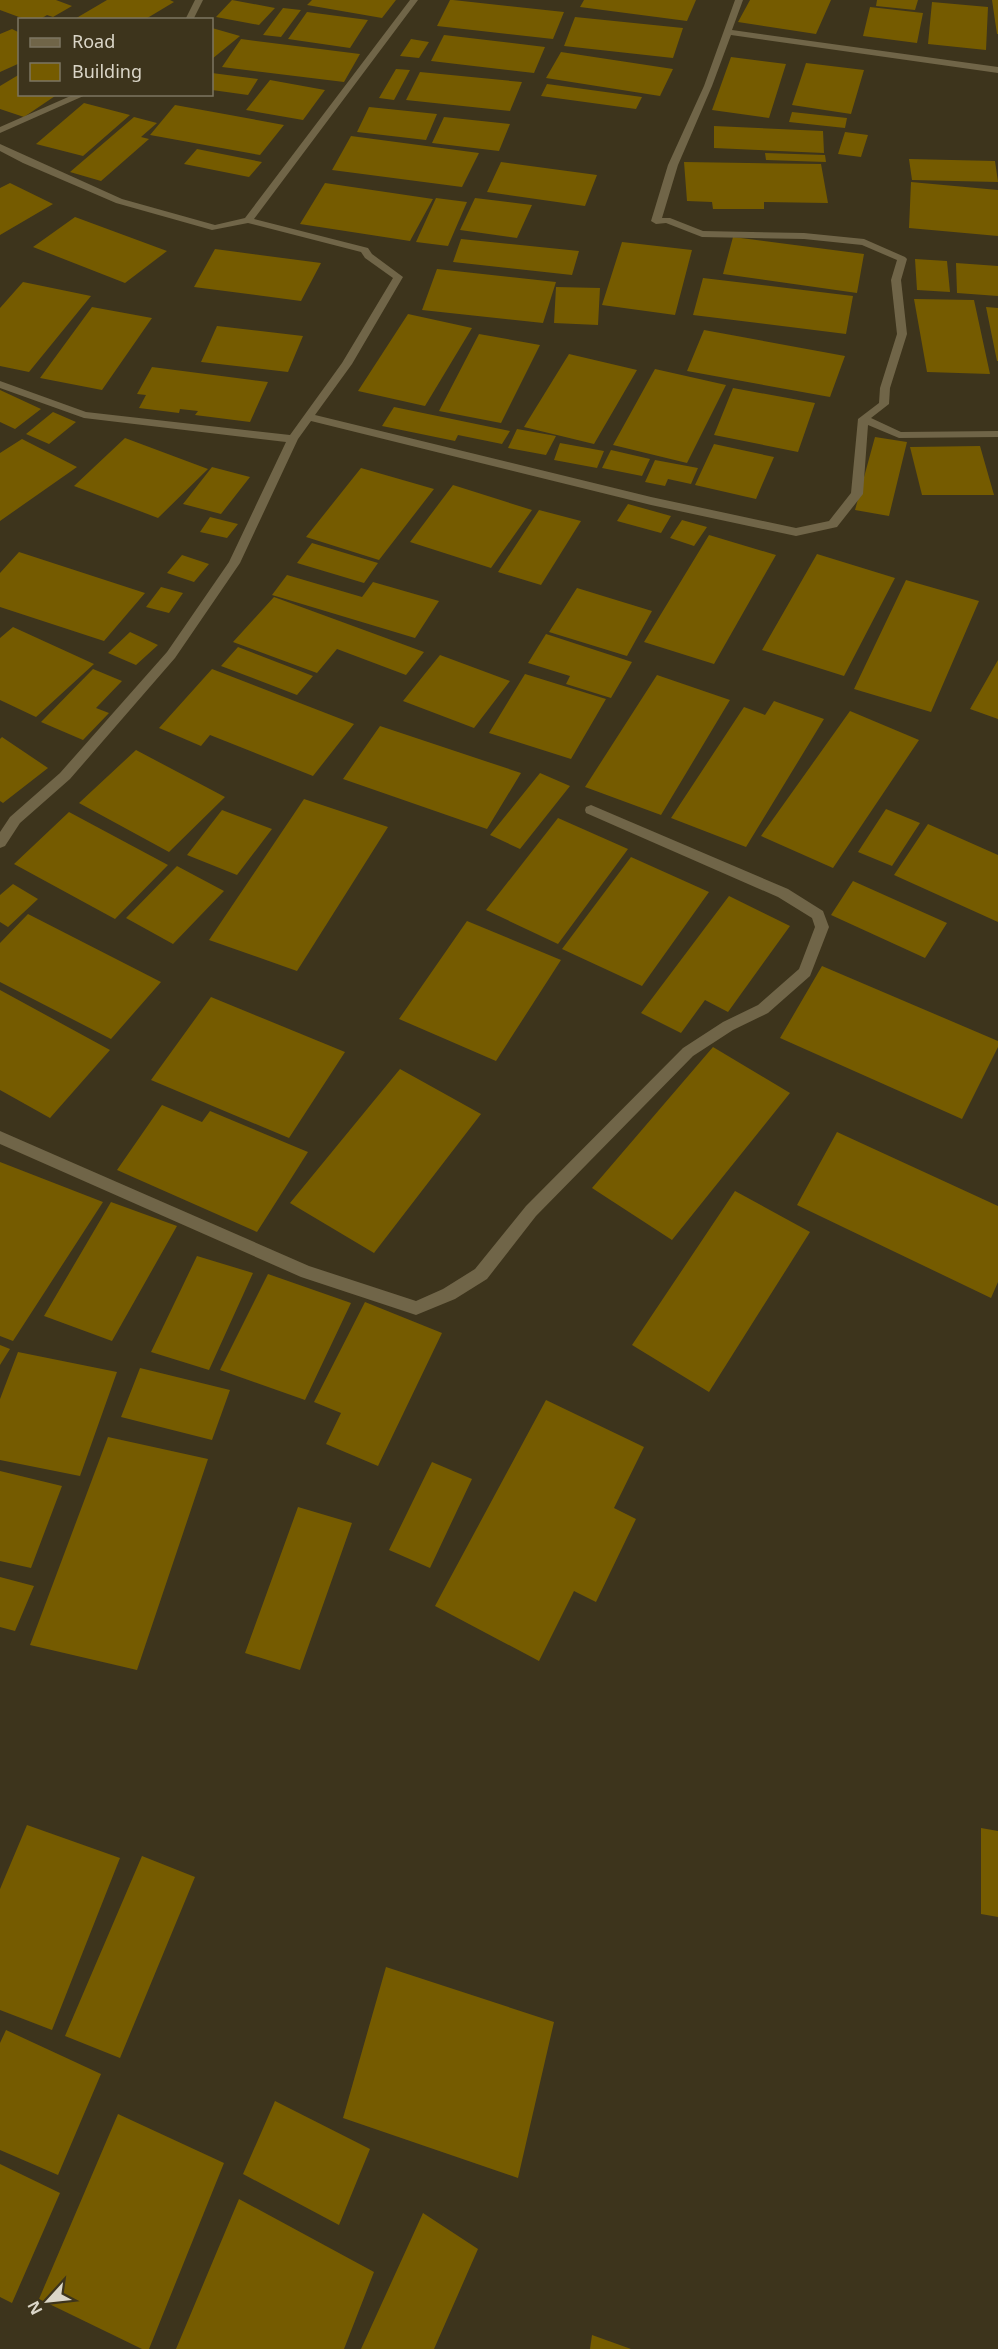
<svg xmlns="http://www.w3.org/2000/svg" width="998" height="2349" font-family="'Noto Sans',sans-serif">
<rect width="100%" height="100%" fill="#3d341c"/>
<path fill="#755b00" d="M 0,0 L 56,0 L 72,6 L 53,17 L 47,15 L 39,20 L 27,20 L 0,10 Z
M 107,0 L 170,0 L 174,2 L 144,20 L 73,20 Z
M 232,0 L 275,8 L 259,25 L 216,17 Z
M 312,0 L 396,0 L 382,18 L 307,5 Z
M 450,0 L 453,0 L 564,12 L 553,39 L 437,26 Z
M 584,0 L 696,0 L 687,21 L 580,7 Z
M 750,0 L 831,0 L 816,34 L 738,22 Z
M 877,0 L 918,0 L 915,10 L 876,6 Z
M 992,0 L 998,0 L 998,34 L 997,34 Z
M 932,2 L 988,7 L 986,50 L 928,44 Z
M 870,7 L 923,13 L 917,43 L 863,36 Z
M 283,8 L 301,10 L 281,37 L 263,35 Z
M 307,12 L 368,20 L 350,48 L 288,39 Z
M 575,17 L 683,28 L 673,58 L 564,46 Z
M 212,28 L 240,36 L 212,59 Z
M 12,29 L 20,33 L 20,63 L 0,72 L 0,34 Z
M 444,35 L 545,47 L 534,73 L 431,61 Z
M 241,39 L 360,54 L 344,82 L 222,67 Z
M 411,39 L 429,42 L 419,58 L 400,56 Z
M 561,52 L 673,69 L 660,96 L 546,78 Z
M 731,57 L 786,64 L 769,118 L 712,110 Z
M 806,63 L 864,70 L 851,114 L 792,105 Z
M 396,69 L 410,70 L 394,100 L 379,98 Z
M 420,72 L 522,82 L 510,111 L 406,100 Z
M 212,73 L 258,79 L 248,95 L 212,90 Z
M 20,74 L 20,94 L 58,94 L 24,117 L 0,109 L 0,86 Z
M 270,80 L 325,90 L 303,120 L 246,110 Z
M 547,84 L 642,97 L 636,109 L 541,96 Z
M 84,103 L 130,115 L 83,156 L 36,144 Z
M 175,105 L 284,125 L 260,155 L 150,135 Z
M 369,107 L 437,114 L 426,140 L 357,132 Z
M 792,112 L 847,118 L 845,128 L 789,122 Z
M 134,117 L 157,123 L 141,137 L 149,139 L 101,181 L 70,172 Z
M 444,117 L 510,124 L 499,151 L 432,143 Z
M 714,126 L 823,131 L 824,153 L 714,148 Z
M 845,132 L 868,135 L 861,157 L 838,154 Z
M 351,136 L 479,153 L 462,187 L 332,170 Z
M 197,149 L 262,162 L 249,177 L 184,164 Z
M 765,153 L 825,155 L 826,162 L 766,160 Z
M 909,159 L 995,161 L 998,182 L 912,180 Z
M 501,162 L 597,175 L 585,206 L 487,192 Z
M 684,162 L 821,164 L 828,203 L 764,202 L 764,209 L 713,209 L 712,202 L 687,201 Z
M 911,182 L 998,190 L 998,236 L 909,228 Z
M 10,183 L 53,204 L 0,235 L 0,188 Z
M 325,183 L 433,199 L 410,241 L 300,224 Z
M 436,198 L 467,202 L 448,246 L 416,242 Z
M 475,198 L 532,205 L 517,238 L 460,230 Z
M 75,217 L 167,251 L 125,283 L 33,247 Z
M 733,237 L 864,254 L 857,293 L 723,274 Z
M 461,239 L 579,251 L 572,275 L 453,262 Z
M 622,242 L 692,250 L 675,315 L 602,305 Z
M 215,249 L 321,263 L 301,301 L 194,287 Z
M 915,259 L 947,261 L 950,292 L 917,290 Z
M 956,263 L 998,266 L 998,296 L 957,293 Z
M 437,269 L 556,282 L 543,323 L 422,310 Z
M 703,278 L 853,296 L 846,334 L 693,315 Z
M 23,282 L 91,296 L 29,372 L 0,366 L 0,308 Z
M 556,287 L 600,288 L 598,325 L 554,323 Z
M 914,299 L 974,300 L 990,374 L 927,372 Z
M 92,307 L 152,318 L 102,390 L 40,378 Z
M 986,307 L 998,308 L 998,361 L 997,361 Z
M 408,314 L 472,328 L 425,406 L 358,391 Z
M 217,326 L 303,336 L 288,372 L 201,362 Z
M 704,330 L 845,356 L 830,397 L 687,371 Z
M 479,334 L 540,345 L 501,423 L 439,411 Z
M 569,354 L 637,370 L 594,444 L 524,427 Z
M 152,367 L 268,382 L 250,422 L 195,415 L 198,411 L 180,409 L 179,413 L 139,408 L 146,395 L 137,394 Z
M 655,369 L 726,385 L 687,463 L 613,445 Z
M 733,388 L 815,403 L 798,452 L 714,435 Z
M 0,390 L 41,409 L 15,429 L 0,422 Z
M 394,407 L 510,431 L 502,444 L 458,435 L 455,441 L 382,426 Z
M 53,412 L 76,422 L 49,444 L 26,434 Z
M 517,429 L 556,436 L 546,455 L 508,448 Z
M 875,437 L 907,442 L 889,516 L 855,510 Z
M 125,438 L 208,469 L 158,518 L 74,486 Z
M 22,439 L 77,467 L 0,521 L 0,453 Z
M 560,443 L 604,451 L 597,468 L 554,460 Z
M 714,444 L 774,457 L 756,499 L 695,485 Z
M 980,446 L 994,495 L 922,495 L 910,447 Z
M 611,450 L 650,459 L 642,476 L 602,468 Z
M 655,460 L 698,468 L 691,484 L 668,479 L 665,486 L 645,482 Z
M 212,467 L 250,477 L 221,514 L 183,504 Z
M 361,468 L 434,489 L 379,560 L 306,537 Z
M 453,485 L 532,510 L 491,568 L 410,542 Z
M 628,504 L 671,516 L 661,533 L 617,521 Z
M 539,510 L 581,521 L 541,585 L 498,572 Z
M 210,517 L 238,524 L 227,538 L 200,532 Z
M 682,520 L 707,527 L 694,546 L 670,538 Z
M 709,535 L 776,555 L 714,664 L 644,642 Z
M 312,543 L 378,563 L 364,583 L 297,563 Z
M 19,552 L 145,593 L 104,641 L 0,607 L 0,573 Z
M 817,554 L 895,578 L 844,676 L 762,650 Z
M 182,555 L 209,564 L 194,582 L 167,573 Z
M 287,575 L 362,597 L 373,582 L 439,601 L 415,638 L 272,595 Z
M 906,580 L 979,601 L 931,712 L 854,689 Z
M 161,587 L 183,593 L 169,613 L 146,607 Z
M 577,588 L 652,611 L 627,656 L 549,632 Z
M 274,597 L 424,652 L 406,675 L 337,649 L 317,673 L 233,642 Z
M 13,627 L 94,664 L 36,717 L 0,700 L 0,638 Z
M 130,632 L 158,645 L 136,665 L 108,653 Z
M 546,634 L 632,662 L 611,698 L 566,684 L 570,676 L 528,663 Z
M 238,647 L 313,676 L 297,695 L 221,666 Z
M 440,655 L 510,681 L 474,728 L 403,701 Z
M 998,660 L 998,719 L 970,709 Z
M 93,669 L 122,681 L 96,708 L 109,713 L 83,740 L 41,722 Z
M 212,669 L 354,724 L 313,776 L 210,735 L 201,746 L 159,728 Z
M 525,674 L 606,699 L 571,759 L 489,733 Z
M 657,675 L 730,700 L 661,815 L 585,787 Z
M 774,701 L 824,719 L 746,847 L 671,818 L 744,707 L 765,715 Z
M 850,711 L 919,740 L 833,868 L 761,836 Z
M 380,726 L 521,773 L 487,829 L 343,779 Z
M 2,737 L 48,768 L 3,803 L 0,801 L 0,739 Z
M 136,750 L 225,797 L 169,852 L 79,803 Z
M 540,773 L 570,786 L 520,849 L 490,835 Z
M 304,799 L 388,827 L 297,971 L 209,940 Z
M 886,809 L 920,823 L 892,866 L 858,852 Z
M 222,810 L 272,829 L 237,875 L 187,855 Z
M 69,812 L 168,865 L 115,919 L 14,864 Z
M 558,818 L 628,849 L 558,944 L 486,910 Z
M 928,824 L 998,855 L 998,922 L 894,875 Z
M 631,857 L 709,892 L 642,986 L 562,949 Z
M 177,866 L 224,891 L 173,944 L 126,918 Z
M 853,881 L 947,923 L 925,958 L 831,915 Z
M 13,884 L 38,899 L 8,927 L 0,922 L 0,895 Z
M 729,896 L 790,926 L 728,1012 L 705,1000 L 681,1033 L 641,1013 Z
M 28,914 L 161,982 L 111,1039 L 0,982 L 0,943 Z
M 467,921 L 561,960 L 496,1061 L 399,1019 Z
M 822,966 L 998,1041 L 998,1047 L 962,1119 L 780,1038 Z
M 0,990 L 110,1050 L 50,1118 L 0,1090 Z
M 211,997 L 345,1052 L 289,1138 L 151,1080 Z
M 713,1047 L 790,1093 L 672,1240 L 592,1188 Z
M 400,1069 L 481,1114 L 374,1253 L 290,1203 Z
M 162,1105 L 202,1122 L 210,1111 L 308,1152 L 257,1232 L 117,1170 Z
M 837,1132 L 998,1206 L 998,1282 L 991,1298 L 797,1205 Z
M 0,1162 L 103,1202 L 13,1341 L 0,1336 Z
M 735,1191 L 810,1232 L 709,1392 L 632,1345 Z
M 111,1202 L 177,1226 L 112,1341 L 44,1316 Z
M 197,1256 L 253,1273 L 209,1370 L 151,1352 Z
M 268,1274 L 351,1303 L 305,1400 L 220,1370 Z
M 365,1302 L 442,1333 L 378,1466 L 326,1444 L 341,1413 L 314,1402 Z
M 0,1345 L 10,1349 L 0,1365 Z
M 18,1352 L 117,1372 L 80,1476 L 0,1460 L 0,1399 Z
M 140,1368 L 230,1390 L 212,1440 L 121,1417 Z
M 546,1400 L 644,1447 L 614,1508 L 636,1519 L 596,1602 L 574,1591 L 539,1661 L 435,1606 Z
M 108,1437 L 208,1459 L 137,1670 L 30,1645 Z
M 432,1462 L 472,1479 L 430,1568 L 389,1550 Z
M 0,1471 L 62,1486 L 31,1568 L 0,1561 Z
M 298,1507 L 352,1523 L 300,1670 L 245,1653 Z
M 0,1577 L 34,1586 L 15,1631 L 0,1627 Z
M 27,1825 L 120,1858 L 52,2030 L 0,2010 L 0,1889 Z
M 981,1828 L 998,1831 L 998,1917 L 981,1914 Z
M 142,1856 L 195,1877 L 120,2058 L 65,2036 Z
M 386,1967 L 554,2022 L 518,2178 L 343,2118 Z
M 6,2030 L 101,2074 L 58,2175 L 0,2150 L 0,2043 Z
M 275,2101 L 370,2149 L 339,2225 L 243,2174 Z
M 118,2114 L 224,2163 L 149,2349 L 142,2349 L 39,2299 Z
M 0,2164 L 60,2193 L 12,2303 L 0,2297 Z
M 239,2199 L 374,2272 L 344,2349 L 176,2349 Z
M 423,2213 L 478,2249 L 434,2349 L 361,2349 Z
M 592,2335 L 631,2349 L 590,2349 Z"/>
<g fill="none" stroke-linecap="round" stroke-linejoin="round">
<path fill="#706548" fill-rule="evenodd" d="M 195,0 L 203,0 L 193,20 L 185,20 Z
M 410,0 L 418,0 L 254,219 L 368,248 L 372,254 L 403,277 L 352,364 L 315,415 L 651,497 L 796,528 L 829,521 L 851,493 L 858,419 L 879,403 L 880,388 L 897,334 L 891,280 L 897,260 L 862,245 L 804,239 L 702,237 L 666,223 L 656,224 L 651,221 L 668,165 L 704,86 L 735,0 L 743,0 L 732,30 L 998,67 L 998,73 L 731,35 L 712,86 L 678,165 L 662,218 L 670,218 L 703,231 L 804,233 L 864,239 L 905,257 L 907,259 L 901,280 L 907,334 L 890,388 L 889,404 L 871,418 L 901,432 L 998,431 L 998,437 L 899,438 L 868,425 L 863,494 L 837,527 L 796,536 L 651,505 L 311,421 L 298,439 L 240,563 L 175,658 L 70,779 L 20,823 L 5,846 L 0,848 L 0,832 L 10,817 L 60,773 L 167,652 L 229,562 L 286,442 L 84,418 L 0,388 L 0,381 L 86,412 L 290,435 L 342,363 L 393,278 L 365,258 L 361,252 L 248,223 L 212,230 L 116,203 L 23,163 L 0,151 L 0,144 L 122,199 L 215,225 L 245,218 Z
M 75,94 L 88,94 L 0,133 L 0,127 Z
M 591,805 L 788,889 L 823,911 L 829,927 L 810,976 L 768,1013 L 733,1030 L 693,1056 L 536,1216 L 487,1279 L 455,1299 L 416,1315 L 301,1277 L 0,1144 L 0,1131 L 309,1266 L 416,1301 L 443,1289 L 475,1269 L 526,1206 L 683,1048 L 723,1022 L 758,1005 L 799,969 L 815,927 L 812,918 L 778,897 L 586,813 L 585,810 L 586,807 Z"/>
</g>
<rect x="18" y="18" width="195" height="78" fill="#3d341c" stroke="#7c7561" stroke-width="1.5"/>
<rect x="30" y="38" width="30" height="9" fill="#706548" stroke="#7c7561" stroke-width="1.5"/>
<text x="72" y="48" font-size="18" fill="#dbd6c8">Road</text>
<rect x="30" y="63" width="30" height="18" fill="#755b00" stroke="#7c7561" stroke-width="1.5"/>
<text x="72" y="78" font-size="18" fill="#dbd6c8">Building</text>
<g transform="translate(48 2301) rotate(243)" stroke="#3d341c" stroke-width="4.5" paint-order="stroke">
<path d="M0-4.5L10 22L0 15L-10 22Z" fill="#dbd6c8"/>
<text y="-9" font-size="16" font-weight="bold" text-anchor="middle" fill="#dbd6c8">N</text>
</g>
</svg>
